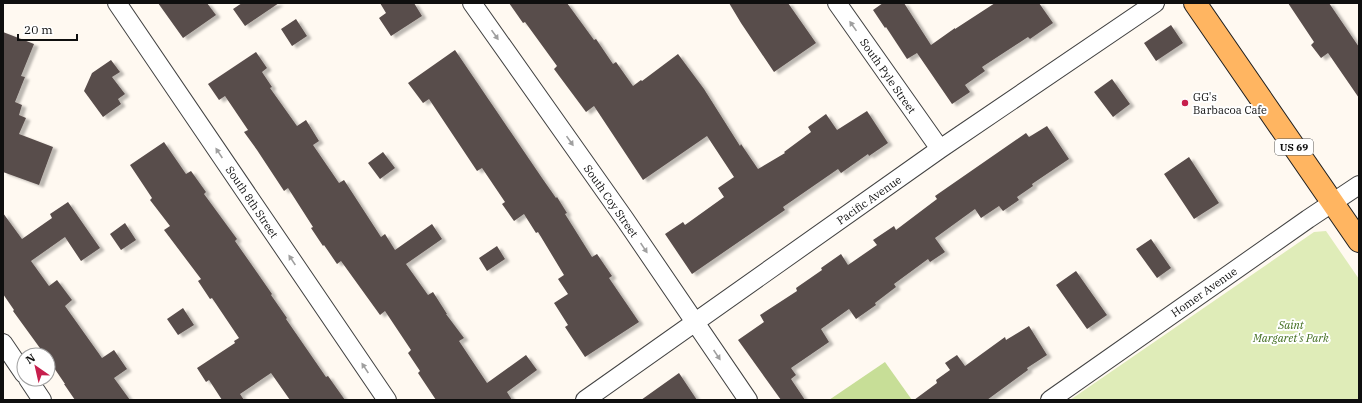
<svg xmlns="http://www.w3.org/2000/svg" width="1362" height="403" font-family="'IBM Plex Serif',serif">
<defs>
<filter id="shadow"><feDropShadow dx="4.5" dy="2.5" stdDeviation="1" flood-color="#0004"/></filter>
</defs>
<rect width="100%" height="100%" fill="#fff9f1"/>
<path fill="#dfecb8" d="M 1326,231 L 1359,279 L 1359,400 L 1070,400 L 1314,232 Z"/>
<path fill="#c7de97" d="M 885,362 L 912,400 L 829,400 Z"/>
<path fill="#594d4b" filter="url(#shadow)" d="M 158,3 L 207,3 L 216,15 L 183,38 Z
M 242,3 L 279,3 L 245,26 L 233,9 Z
M 380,3 L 414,3 L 422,16 L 391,36 L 379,18 L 386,13 Z
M 509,3 L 567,3 L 594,40 L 596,39 L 613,64 L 616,62 L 633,86 L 641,80 L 642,81 L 678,54 L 704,89 L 740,146 L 741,144 L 758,169 L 785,153 L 784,152 L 811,132 L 808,127 L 826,114 L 837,130 L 867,111 L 888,143 L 869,156 L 868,154 L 841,173 L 838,169 L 783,207 L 785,210 L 692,274 L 665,234 L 683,222 L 685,225 L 724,197 L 718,188 L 734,177 L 707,136 L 643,180 L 594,106 L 586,112 L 554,69 L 557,66 L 525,22 L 523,23 Z
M 729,3 L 788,3 L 816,43 L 774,72 L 741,23 Z
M 883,3 L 904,3 L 931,45 L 955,28 L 955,29 L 995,3 L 1039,3 L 1053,23 L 1030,39 L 1028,37 L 982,67 L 985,71 L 965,85 L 970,92 L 952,104 L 917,53 L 907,59 L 886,27 L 885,28 L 873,10 Z
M 1288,3 L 1329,3 L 1359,47 L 1359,98 L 1328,53 L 1321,58 L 1311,45 L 1314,42 Z
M 296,19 L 307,36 L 292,46 L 281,29 Z
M 1171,25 L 1183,43 L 1156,61 L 1144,43 Z
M 3,32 L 34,44 L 21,76 L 25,77 L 15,102 L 22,105 L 19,115 L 26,118 L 19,134 L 53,147 L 39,185 L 3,172 Z
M 455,50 L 542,178 L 556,198 L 557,197 L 567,213 L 565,214 L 592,257 L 597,254 L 612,276 L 609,278 L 639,322 L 585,357 L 565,327 L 568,325 L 554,303 L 568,294 L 558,279 L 564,275 L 538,232 L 536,233 L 524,214 L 514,221 L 502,204 L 505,202 L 482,168 L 477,171 L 429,99 L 423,103 L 408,83 Z
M 256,52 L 267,68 L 262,72 L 272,87 L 270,88 L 297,126 L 306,120 L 319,141 L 313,145 L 339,183 L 344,180 L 381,237 L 385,234 L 395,250 L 432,224 L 442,239 L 406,264 L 428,295 L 433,292 L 447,314 L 446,314 L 464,338 L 459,341 L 487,383 L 526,355 L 537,370 L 507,392 L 512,400 L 436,400 L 418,373 L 420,371 L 408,353 L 411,350 L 385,311 L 380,315 L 341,261 L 337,264 L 324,245 L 323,246 L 311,228 L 313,227 L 288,188 L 284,191 L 257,150 L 244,132 L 248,130 L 225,96 L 219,100 L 208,84 Z
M 111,60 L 120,72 L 112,77 L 125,94 L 118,99 L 121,104 L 103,117 L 84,91 L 92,73 Z
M 1112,79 L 1130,104 L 1113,117 L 1094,92 Z
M 1047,126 L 1069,159 L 1032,184 L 1033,186 L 1017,197 L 1019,200 L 1003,211 L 999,206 L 981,218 L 975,209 L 935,238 L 945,252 L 930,262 L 928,259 L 894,284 L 896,287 L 875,303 L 876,305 L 856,319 L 849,309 L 821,329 L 829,342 L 791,368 L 796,375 L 791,379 L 805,400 L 781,400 L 738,340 L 764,322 L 760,315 L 797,291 L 796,288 L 822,270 L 821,268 L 841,254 L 848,265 L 877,245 L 873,240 L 894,226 L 896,230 L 937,199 L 935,196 L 1026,133 L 1029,137 Z
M 164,142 L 186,174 L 191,171 L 206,192 L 204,194 L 237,239 L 235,241 L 272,294 L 271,295 L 287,318 L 286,319 L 326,377 L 328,376 L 345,400 L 290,400 L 271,373 L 240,394 L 244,400 L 222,400 L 209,380 L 206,382 L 197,368 L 235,343 L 234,341 L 239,338 L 212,298 L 210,299 L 198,281 L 201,279 L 164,230 L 170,226 L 150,200 L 152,198 L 130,165 Z
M 383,152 L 395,168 L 380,179 L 368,163 Z
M 1189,157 L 1219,203 L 1194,219 L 1164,174 Z
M 68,202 L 100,248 L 81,261 L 65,237 L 31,261 L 49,286 L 57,280 L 72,300 L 65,306 L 102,358 L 114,350 L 127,369 L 114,378 L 130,400 L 75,400 L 64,384 L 65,384 L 48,359 L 48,355 L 45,355 L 13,311 L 14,310 L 3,294 L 3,213 L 22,239 L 52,218 L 50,214 Z
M 125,223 L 136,240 L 121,250 L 110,234 Z
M 1151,239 L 1171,268 L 1157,278 L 1136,249 Z
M 497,246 L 505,259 L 487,271 L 479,258 Z
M 1076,271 L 1107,315 L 1087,329 L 1056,285 Z
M 183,308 L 194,325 L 178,335 L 167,319 Z
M 1029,326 L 1047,355 L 1027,368 L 1028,370 L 987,400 L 914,400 L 937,383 L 936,380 L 950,370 L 945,363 L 957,355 L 965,366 L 1005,337 L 1006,340 Z
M 679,373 L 697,400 L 641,400 Z"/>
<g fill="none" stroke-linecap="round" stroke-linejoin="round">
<g stroke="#424242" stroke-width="20">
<path id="minor" d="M 117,3 L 387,400
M 472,3 L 624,218 L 748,400
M 837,3 L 940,149
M 3,343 L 24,374
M 28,379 L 42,400
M 585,400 L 940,149 L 1155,3
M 1050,400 L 1308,219 L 1359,185"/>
</g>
<g stroke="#202020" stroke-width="24">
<path id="primary" d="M 1195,3 L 1359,241"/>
</g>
<use href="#minor" stroke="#fff" stroke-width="18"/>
<use href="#primary" stroke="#ffb561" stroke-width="22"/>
</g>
<defs><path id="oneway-solid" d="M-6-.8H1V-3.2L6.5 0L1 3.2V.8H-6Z"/></defs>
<g fill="#9f9f9f">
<use href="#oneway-solid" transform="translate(853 26) rotate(-125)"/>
<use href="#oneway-solid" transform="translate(495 35) rotate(55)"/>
<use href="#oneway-solid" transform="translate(570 141) rotate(55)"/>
<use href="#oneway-solid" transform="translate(219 153) rotate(-124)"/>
<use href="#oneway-solid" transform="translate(644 248) rotate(56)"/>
<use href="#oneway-solid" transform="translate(292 260) rotate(-124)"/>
<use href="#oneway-solid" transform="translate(717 355) rotate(56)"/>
<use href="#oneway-solid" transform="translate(365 368) rotate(-124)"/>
</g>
<circle fill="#c71f4d" stroke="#fff" stroke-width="1.5" cx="1185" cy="103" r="4"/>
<g text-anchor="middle" stroke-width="4" stroke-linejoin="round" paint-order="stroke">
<rect fill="#fff" stroke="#575757" stroke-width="1" x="1275" y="139" width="38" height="16" rx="3"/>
<g font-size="10" font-weight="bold" fill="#0f0f0f">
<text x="1294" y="151">US 69</text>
</g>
<g font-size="11" fill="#0f0f0f" stroke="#fff">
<text transform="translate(888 76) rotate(55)" y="4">South Pyle Street</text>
<text transform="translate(869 200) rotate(-35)" y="4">Pacific Avenue</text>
<text transform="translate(611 201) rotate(55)" y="4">South Coy Street</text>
<text transform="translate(252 202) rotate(56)" y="4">South 8th Street</text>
<text transform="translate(1204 292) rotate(-35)" y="4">Homer Avenue</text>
</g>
<g font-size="11" fill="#0f0f0f" stroke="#fff" text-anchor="start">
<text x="1193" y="101">GG's<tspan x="1193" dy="13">Barbacoa Cafe</tspan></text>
</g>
<g font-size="11" font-style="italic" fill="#3e6b1b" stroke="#fff">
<text x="1291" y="329">Saint<tspan x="1291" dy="13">Margaret's Park</tspan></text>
</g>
</g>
<rect width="1362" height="403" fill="none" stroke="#0f0f0f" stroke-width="8"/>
<g transform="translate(36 367) rotate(326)"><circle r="19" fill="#ffffff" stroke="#9f9f9f"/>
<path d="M0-3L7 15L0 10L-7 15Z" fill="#c71f4d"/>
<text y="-6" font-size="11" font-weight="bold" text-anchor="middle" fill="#0f0f0f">N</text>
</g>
<path d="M18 34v6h59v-6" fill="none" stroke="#0f0f0f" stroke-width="2"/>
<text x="24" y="34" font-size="12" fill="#0f0f0f" stroke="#ffffff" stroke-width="3" paint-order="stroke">20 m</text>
</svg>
